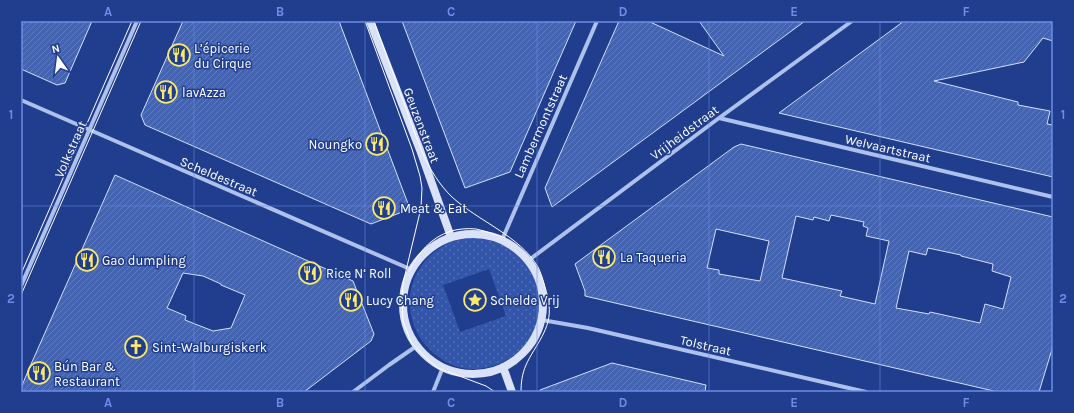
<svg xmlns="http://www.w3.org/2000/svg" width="1074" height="413" font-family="Karla,sans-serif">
<defs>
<pattern id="grass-dots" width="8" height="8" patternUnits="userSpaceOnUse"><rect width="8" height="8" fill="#3356aa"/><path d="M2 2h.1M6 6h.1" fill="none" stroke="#526fb7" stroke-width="1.8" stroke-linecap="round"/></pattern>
<pattern id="building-hatch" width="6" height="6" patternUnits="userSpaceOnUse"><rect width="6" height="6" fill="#4464b2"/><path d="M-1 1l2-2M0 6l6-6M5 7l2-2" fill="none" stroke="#607bbe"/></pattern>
</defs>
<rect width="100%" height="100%" fill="#203e8d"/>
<path fill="url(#grass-dots)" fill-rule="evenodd" d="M 474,237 C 484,238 494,239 503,244 C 567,276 544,367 473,369 C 460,369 447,364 437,356 C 398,326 401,269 445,245 C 453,240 464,239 474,237 ZM 489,269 L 506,316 L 460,332 L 443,285 Z"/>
<path fill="url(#building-hatch)" stroke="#d3def9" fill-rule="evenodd" d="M 21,21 L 92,21 L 65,83 L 57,85 L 21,69 Z
M 183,21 L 339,21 L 410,209 L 371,224 L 145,125 L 141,115 Z
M 402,21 L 576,21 L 510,172 L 465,188 Z
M 619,21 L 648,21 L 724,56 L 699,21 L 805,21 L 552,207 L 545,188 Z
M 904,21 L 1053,21 L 1053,41 L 1043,38 L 1024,62 L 934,81 L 1018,102 L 1018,105 L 1050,111 L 1047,124 L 1053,125 L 1053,177 L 779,113 Z
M 741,144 L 1053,217 L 1053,346 L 1039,392 L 998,392 L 585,296 L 585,291 L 575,264 L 734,147 ZM 831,215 L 864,222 L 863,226 L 868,228 L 866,236 L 889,241 L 875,304 L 840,296 L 842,291 L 782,278 L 796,216 L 813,220 L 814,217 L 829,221 ZM 716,229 L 769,241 L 760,281 L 719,274 L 719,270 L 707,268 ZM 928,248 L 961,255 L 961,256 L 993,264 L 992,271 L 1011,277 L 1003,309 L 985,304 L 980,323 L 930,312 L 929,314 L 896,308 L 909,251 L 926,255 Z
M 115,175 L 353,281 L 374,334 L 371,341 L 304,392 L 21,392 L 21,388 L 28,371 ZM 183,273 L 203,276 L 221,284 L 221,285 L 245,295 L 231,328 L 213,331 L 185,320 L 186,316 L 167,308 Z
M 612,363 L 706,385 L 705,392 L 540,392 L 540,390 Z"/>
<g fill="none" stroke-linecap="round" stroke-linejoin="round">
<path stroke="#aec0ec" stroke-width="4" d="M 21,100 L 410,269
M 719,118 L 1053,197
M 502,240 L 597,21
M 529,260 L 719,118 L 852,21
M 21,286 L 137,21
M 542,320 L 588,328 L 866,392
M 353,392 L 389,365 L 415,347
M 433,392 L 443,367"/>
<path stroke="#dae2f9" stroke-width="8" d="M 370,21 L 420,150 L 451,237
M403 304a70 70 0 1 1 140 0a70 70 0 1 1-140 0Z
M 503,367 L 512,392"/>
<path stroke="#fff" stroke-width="1" d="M 365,21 L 412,149 L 420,176 L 422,188 L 421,208 L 403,283 L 402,300 L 403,321 L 411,342 L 428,360 L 438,368 L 486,386 L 495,392
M 374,21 C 384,48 394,76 404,103 C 416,136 426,172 452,197 C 478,221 520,236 538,267 C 541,273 543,280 545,287 C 547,293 548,299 549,305 C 552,329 535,345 526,365 C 522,374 521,383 521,392
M 409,271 C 419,252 430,238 451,231 C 459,229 467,228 476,229 C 486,231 496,235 505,238
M 21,274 L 132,21
M 21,295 L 141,21"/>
</g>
<path fill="none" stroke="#6c8ce6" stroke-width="1" stroke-opacity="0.55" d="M 194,21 L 194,392M 365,21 L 365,392M 537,21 L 537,392M 709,21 L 709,392M 880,21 L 880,392M 21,206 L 1053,206"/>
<defs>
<g id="restaurant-ring" transform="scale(1.15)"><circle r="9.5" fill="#203e8d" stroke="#f9e86e" stroke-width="1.5"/><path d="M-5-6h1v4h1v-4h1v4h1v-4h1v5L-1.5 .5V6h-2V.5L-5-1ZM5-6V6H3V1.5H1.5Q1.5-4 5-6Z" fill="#f9e86e"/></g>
<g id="sight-ring" transform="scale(1.15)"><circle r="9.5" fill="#203e8d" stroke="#f9e86e" stroke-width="1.5"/><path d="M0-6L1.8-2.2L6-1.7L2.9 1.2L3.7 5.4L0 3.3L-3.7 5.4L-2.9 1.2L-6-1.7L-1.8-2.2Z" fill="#f9e86e"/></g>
<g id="church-ring" transform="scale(1.15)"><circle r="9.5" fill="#203e8d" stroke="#f9e86e" stroke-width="1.5"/><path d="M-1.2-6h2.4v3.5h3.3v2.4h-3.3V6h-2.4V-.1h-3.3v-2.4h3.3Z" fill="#f9e86e"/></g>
</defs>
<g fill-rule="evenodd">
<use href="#restaurant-ring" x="179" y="55"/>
<use href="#restaurant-ring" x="166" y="92"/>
<use href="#restaurant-ring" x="377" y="144"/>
<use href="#restaurant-ring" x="384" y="208"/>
<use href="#restaurant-ring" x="604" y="257"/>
<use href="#restaurant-ring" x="87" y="260"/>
<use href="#restaurant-ring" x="310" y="273"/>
<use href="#restaurant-ring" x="351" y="300"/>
<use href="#sight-ring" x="475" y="300"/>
<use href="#church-ring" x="136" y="347"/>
<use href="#restaurant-ring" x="39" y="373"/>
</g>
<g text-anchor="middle" stroke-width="3" stroke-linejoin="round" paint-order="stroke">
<g font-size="13" fill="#fff" stroke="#203e8d" text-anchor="start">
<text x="194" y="53">L’épicerie<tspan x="194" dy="15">du Cirque</tspan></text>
<text x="182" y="97">lavAzza</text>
<text x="362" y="149" text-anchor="end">Noungko</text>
<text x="400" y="213">Meat &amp; Eat</text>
<text x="620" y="262">La Taqueria</text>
<text x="102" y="265">Gao dumpling</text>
<text x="326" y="278">Rice N‘ Roll</text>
<text x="366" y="305">Lucy Chang</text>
<text x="490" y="305">Schelde Vrij</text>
<text x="152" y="352">Sint-Walburgiskerk</text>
<text x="54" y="371">Bún Bar &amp;<tspan x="54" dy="15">Restaurant</tspan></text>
</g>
<g font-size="13" fill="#fff" stroke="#203e8d">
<text transform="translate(422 125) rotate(69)" y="5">Geuzenstraat</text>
<text transform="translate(540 126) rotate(-66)" y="5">Lambermontstraat</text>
<text transform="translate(684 132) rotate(-37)" y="5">Vrijheidstraat</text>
<text transform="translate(888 148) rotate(13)" y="5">Welvaartstraat</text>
<text transform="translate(70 149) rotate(-66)" y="5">Volkstraat</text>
<text transform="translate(219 176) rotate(23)" y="5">Scheldestraat</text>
<text transform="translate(706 345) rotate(13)" y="5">Tolstraat</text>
</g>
</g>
<rect width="1074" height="413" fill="none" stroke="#203e8d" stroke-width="44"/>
<g transform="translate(58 58) rotate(346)" stroke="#203e8d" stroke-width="3" paint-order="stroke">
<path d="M0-3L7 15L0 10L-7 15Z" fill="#ffffff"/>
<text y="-6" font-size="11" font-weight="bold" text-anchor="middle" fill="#ffffff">N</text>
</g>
<rect x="22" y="22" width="1030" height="369" fill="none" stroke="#6c8ce6" stroke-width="1.5"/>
<g font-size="13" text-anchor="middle" font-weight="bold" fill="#6c8ce6">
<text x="108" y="16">A</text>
<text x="280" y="16">B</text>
<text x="451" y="16">C</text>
<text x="623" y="16">D</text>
<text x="794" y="16">E</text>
<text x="966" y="16">F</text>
<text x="11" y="119">1</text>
<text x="1063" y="119">1</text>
<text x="11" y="303">2</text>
<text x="1063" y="303">2</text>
<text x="108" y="407">A</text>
<text x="280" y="407">B</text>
<text x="451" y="407">C</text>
<text x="623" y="407">D</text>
<text x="794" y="407">E</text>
<text x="966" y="407">F</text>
</g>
</svg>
